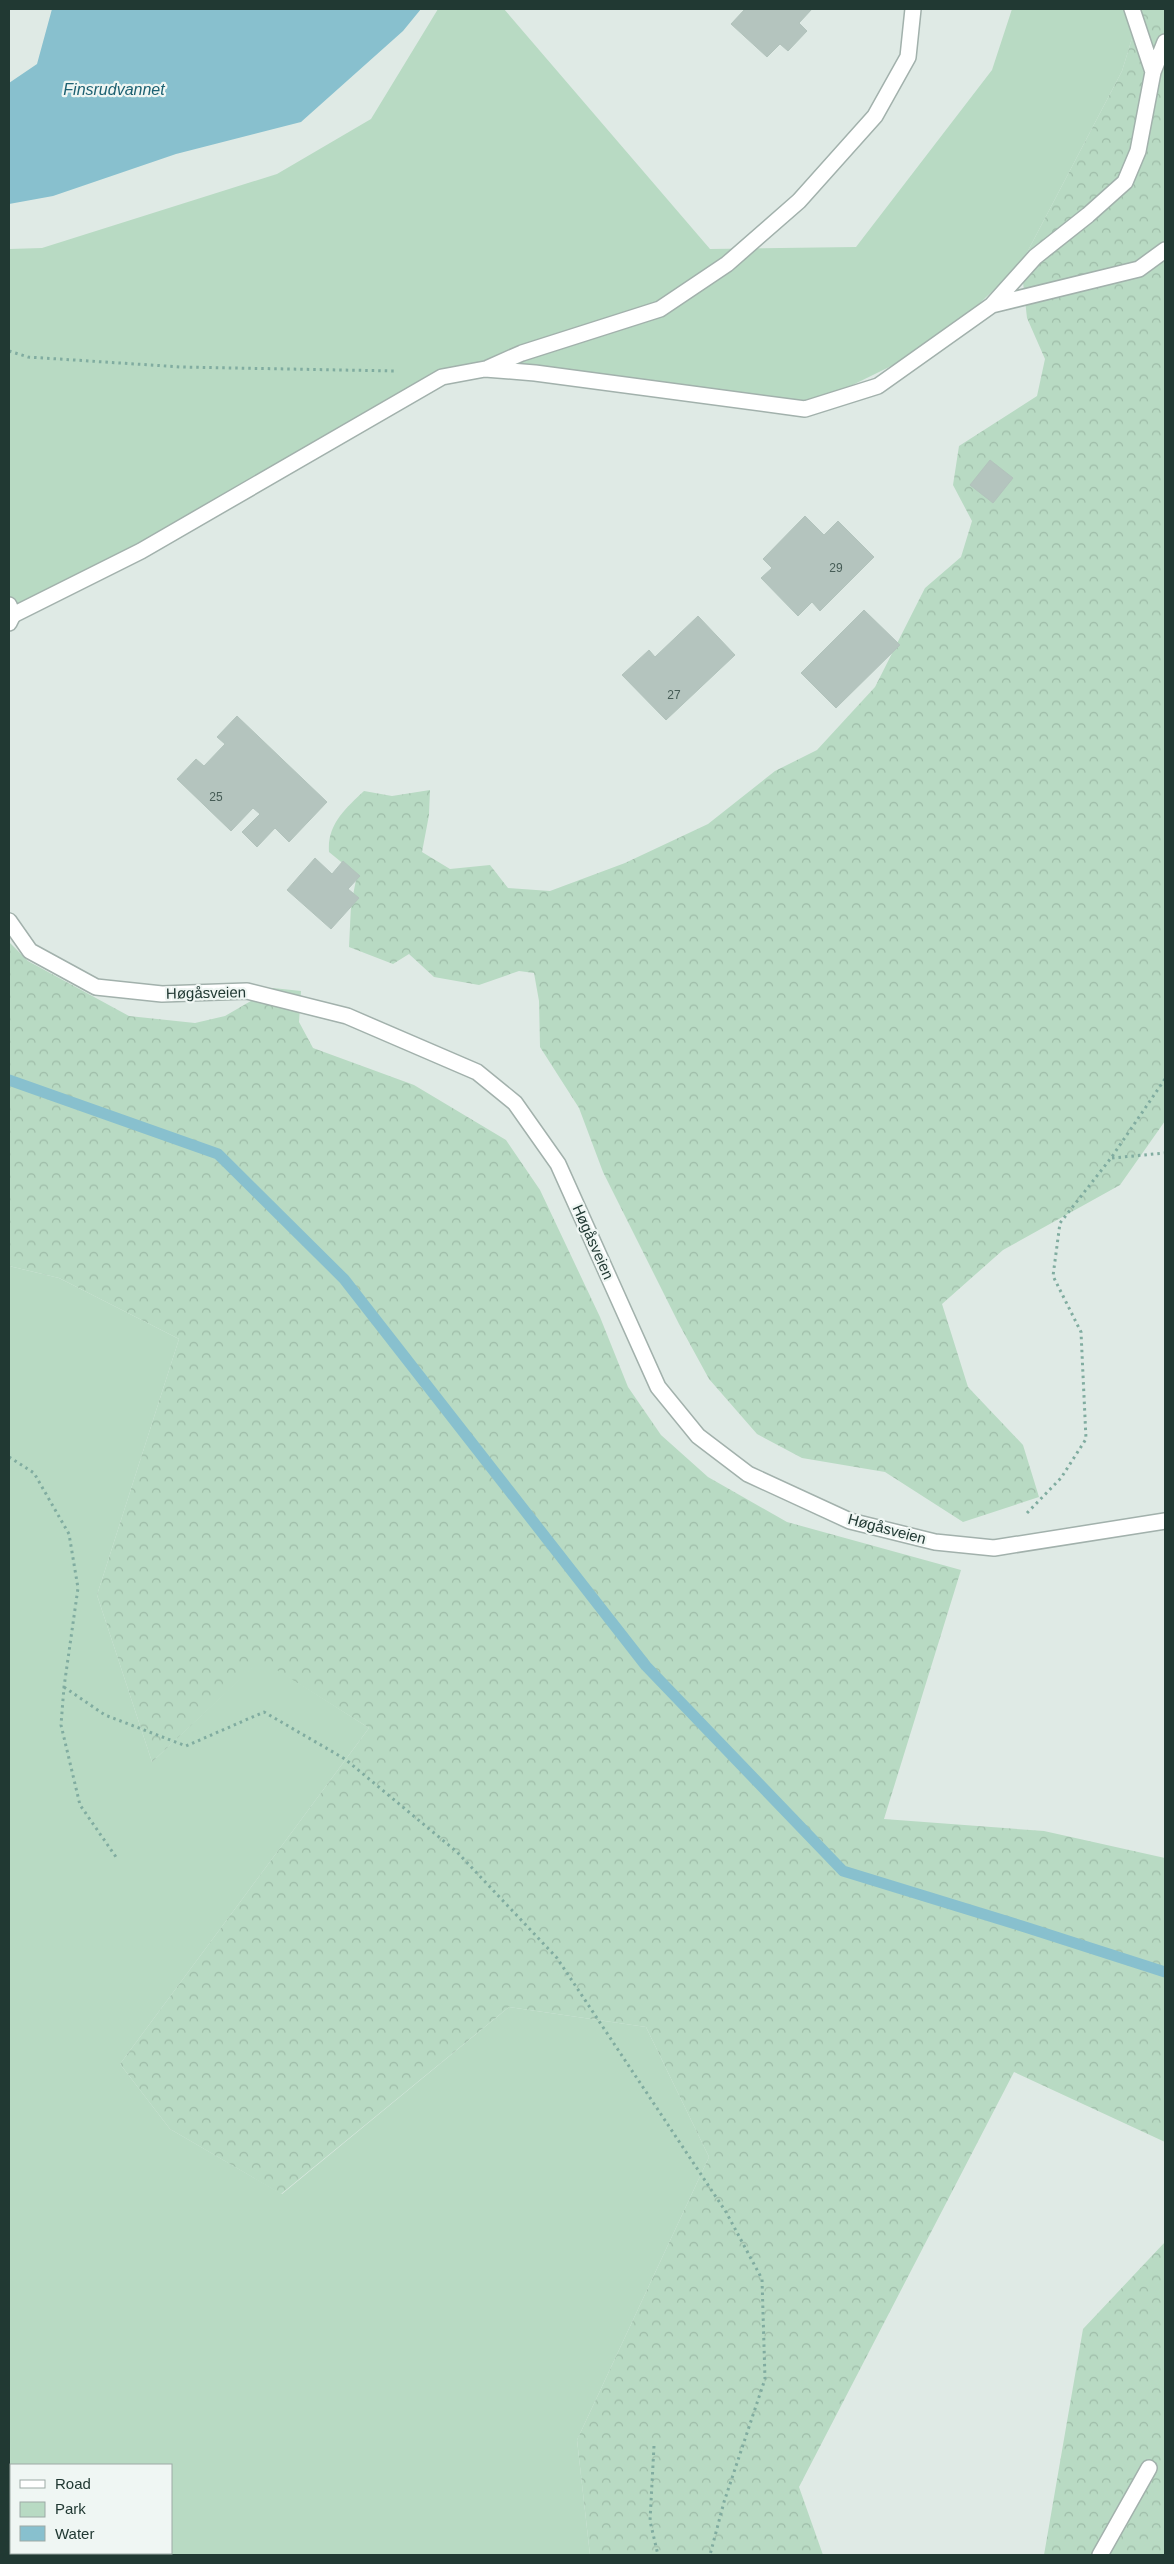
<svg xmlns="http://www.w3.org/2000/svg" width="1174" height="2564" font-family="Helvetica,sans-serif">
<defs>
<pattern id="forest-crowns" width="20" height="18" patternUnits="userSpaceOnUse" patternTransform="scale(1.25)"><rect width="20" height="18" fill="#b8dac3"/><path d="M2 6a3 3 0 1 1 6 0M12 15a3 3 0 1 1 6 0" fill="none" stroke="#9ebca8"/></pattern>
</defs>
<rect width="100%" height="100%" fill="#dfeae5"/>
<path fill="#b8dac3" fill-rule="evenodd" d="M 438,9 L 504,9 L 710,249 L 856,247 L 992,70 L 1012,9 L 1141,9 L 1122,71 L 1021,264 L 938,343 L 818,402 L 443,374 L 9,618 L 9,249 L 42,248 L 277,174 L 371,119 Z
M 9,1266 L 59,1278 L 179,1339 L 97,1595 L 152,1762 L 261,1659 L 369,1728 L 120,2064 L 170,2129 L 282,2194 L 509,2007 L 646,2027 L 709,2157 L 577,2440 L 590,2555 L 9,2555 ZM 11,2465 L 171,2465 L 171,2553 L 11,2553 Z"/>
<path fill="url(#forest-crowns)" d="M 1141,9 L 1165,9 L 1165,1121 L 1120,1185 L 1003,1250 L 942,1304 L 968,1387 L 1023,1445 L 1039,1497 L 963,1522 L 885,1472 L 802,1458 L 757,1434 L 709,1379 L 679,1324 L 603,1172 L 579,1108 L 540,1047 L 539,1001 L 534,973 L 519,971 L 479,985 L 434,977 L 409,954 L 393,964 L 349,947 L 351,905 L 357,875 L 329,852 C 327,824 346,808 364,791 L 392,796 L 430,790 L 429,815 L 422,852 L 450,869 L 490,865 L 508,888 L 550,891 L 625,863 L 708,824 L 775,771 L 817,750 L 875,687 L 925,588 L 961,557 L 972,521 L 953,485 L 959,446 L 1037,396 L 1045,359 L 1027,318 L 1021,264 L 1122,71 Z
M 9,942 L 28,961 L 129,1016 L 195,1023 L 225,1016 L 273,988 L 301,991 L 299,1022 L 313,1048 L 414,1085 L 506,1140 L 540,1190 L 600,1317 L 628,1387 L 661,1435 L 708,1477 L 787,1522 L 961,1570 L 884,1819 L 1044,1831 L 1165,1858 L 1165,2142 L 1014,2072 L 799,2487 L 823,2555 L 590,2555 L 577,2440 L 709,2157 L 646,2027 L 509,2007 L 281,2194 L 170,2129 L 120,2064 L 369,1728 L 261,1660 L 152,1762 L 97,1595 L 179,1339 L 59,1278 L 9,1266 Z
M 1165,2242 L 1165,2555 L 1044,2555 L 1083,2329 Z"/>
<path fill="#88c0ce" d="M 52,9 L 421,9 L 403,31 L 301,122 L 176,154 L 53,196 L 9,204 L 9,83 L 37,64 Z"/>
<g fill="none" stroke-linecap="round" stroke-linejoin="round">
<path stroke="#88c0ce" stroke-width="11" d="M 9,1080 L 218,1154 L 344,1279 L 646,1666 L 843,1871 L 1025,1927 L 1165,1972"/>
</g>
<path fill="#b4c4be" stroke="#b2c3bc" d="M 745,9 L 812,9 L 799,23 L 807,31 L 788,51 L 780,44 L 767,57 L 731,24 Z
M 990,460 L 1013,478 L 993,503 L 970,485 Z
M 805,516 L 824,535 L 838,521 L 874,557 L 820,611 L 812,602 L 798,616 L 761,578 L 772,568 L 763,559 Z
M 864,610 L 900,645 L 836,708 L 801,673 Z
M 698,616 L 735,655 L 666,720 L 622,675 L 649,650 L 655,657 Z
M 237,716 L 327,802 L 289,842 L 275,828 L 257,847 L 242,832 L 260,814 L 253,808 L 231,831 L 177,779 L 196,759 L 204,766 L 225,744 L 217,737 Z
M 315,858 L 332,874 L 343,861 L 360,876 L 348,889 L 359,898 L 331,929 L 287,890 Z"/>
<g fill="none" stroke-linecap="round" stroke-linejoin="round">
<g stroke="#a2b1ac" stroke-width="18">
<path id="service" d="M 1132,9 L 1153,72
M 992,305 L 1139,269 L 1165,250
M 488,368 L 522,353 L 660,309 L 727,264 L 799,201 L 875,116 L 908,57 L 913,9
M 13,615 L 141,551 L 442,377 L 485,369 L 535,373 L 805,409 L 878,386 L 992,305 L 1035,257 L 1088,215 L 1125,182 L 1138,151 L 1153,72 L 1165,42
M 1100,2555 L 1149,2468"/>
</g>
<g stroke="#a2b1ac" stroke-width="18">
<path id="minor" d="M 9,605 L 13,615 L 9,623
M 9,921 L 30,951 L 96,987 L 162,994 L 247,991 L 347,1016 L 477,1072 L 515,1103 L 558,1164 L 658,1387 L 698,1436 L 748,1474 L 850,1521 L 935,1542 L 994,1548 L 1165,1521"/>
</g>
<path stroke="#80aca0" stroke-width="3" stroke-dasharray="2.5 4" stroke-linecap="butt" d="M 9,351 L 28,357 L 181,367 L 395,371
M 1112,1158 L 1165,1153
M 9,1457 L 34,1473 L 69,1534 L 78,1588 L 64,1687 L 61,1725 L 80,1805 L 116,1857
M 1027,1513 L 1061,1478 L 1086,1439 L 1081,1332 L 1053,1276 L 1060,1223 L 1111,1158 L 1165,1079
M 64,1687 L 105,1715 L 186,1746 L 264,1712 L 345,1759 L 457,1852 L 557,1958 L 726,2212 L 762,2279 L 765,2379 L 724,2502 L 710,2555
M 654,2446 L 650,2521 L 658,2555"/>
<use href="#service" stroke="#fff" stroke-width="15"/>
<use href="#minor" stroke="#fff" stroke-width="15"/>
</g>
<g text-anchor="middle" stroke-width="4.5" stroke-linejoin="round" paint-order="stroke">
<g font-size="12" fill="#465c56">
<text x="836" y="572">29</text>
<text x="674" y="699">27</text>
<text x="216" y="801">25</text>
</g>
<g font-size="15" fill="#213933" stroke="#eff6f3">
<text transform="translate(206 993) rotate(-1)" y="5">Høgåsveien</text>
<text transform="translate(593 1242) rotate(66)" y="5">Høgåsveien</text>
<text transform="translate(887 1529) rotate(15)" y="5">Høgåsveien</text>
</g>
<g font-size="16" font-style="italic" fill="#1d6172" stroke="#eff6f3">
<text x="114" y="95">Finsrudvannet</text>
</g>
</g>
<rect width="1174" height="2564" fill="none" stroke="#213933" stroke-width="20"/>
<rect x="10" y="2464" width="162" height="90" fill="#eff6f3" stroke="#9daaa6"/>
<rect x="20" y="2480" width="25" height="8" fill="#ffffff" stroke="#9daaa6"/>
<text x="55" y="2489" font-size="15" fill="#213933">Road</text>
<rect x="20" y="2502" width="25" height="15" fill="#b8dac3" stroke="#9daaa6"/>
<text x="55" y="2514" font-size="15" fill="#213933">Park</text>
<rect x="20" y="2526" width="25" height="15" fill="#88c0ce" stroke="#9daaa6"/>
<text x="55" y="2539" font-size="15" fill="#213933">Water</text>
</svg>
